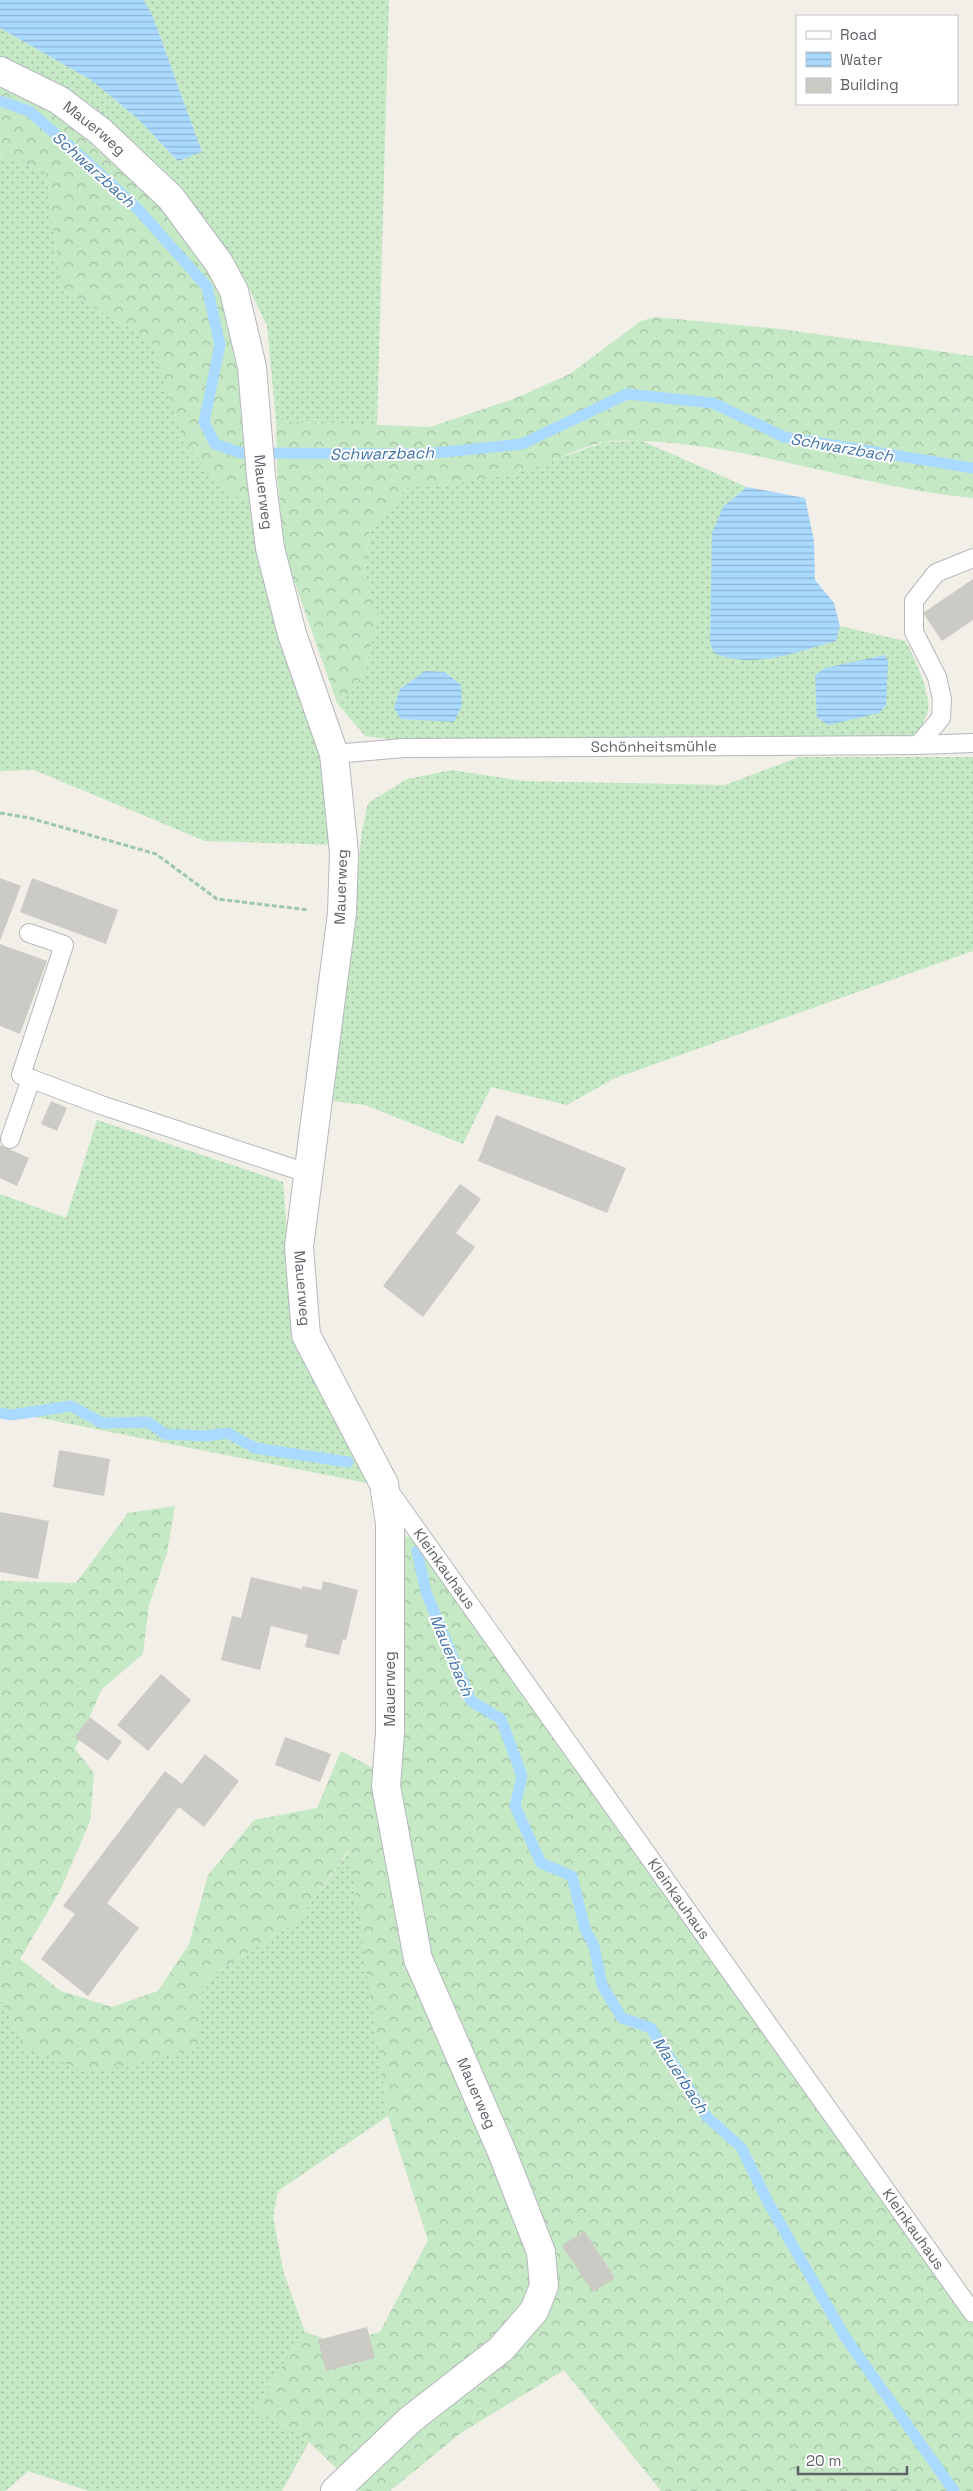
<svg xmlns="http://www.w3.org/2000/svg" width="973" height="2491" font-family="'Space Grotesk',sans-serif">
<defs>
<pattern id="grass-dots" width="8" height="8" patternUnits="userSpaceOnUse" patternTransform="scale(1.25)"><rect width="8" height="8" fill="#c5e8c5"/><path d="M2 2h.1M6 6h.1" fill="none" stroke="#a3c0a4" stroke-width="1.8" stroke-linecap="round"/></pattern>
<pattern id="forest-crowns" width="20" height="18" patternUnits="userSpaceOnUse" patternTransform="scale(1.25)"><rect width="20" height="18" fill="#c5e8c5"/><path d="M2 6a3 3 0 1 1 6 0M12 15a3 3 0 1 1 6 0" fill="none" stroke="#a3c0a4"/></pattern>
<pattern id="water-rules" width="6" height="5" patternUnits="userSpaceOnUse" patternTransform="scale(1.25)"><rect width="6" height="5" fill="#aadaff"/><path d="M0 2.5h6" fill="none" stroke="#8eb4d2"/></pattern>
</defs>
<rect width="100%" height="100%" fill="#f1efe8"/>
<path fill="url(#grass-dots)" d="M 144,0 L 389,0 L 377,425 L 276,421 L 267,326 L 244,278 L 214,239 L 0,59 L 0,28 L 91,80 L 137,118 L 178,161 L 202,152 L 153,17 Z
M 0,155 L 46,172 L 61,289 L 152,341 L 184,443 L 255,507 L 323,751 L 338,845 L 205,841 L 34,770 L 0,771 Z
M 642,441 L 747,487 L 724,507 L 836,641 L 840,626 L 905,641 C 914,654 931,695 928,710 C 927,720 916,732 912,741 L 404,741 L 365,736 L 337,703 L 361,682 L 379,617 L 364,578 L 370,528 L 407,488 L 441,485 L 526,470 L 605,442 Z
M 799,757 L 973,757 L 973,951 L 613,1079 L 567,1105 L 491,1087 L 463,1144 L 365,1105 L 332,1101 L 362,830 L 368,803 L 407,779 L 452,770 L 523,781 L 725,785 Z
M 97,1120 L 283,1182 L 296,1341 L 377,1485 L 0,1410 L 0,1194 L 66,1218 Z
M 350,1850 L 388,2116 L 278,2191 L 273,2217 L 284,2274 L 305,2332 L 254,2408 L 309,2442 L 282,2491 L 89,2491 L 28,2471 L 6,2491 L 0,2491 L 0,1998 L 24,2046 L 203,1982 L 297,1921 Z"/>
<path fill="url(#forest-crowns)" d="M 0,85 L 51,108 L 126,170 L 197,249 L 221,298 L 240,365 L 255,507 L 226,491 L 184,443 L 152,341 L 61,289 L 46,172 L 0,155 Z
M 655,317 L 780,329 L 973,356 L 973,498 C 862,488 755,445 642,441 C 631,441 616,440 604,442 C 578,447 553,463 526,470 C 488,480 446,485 407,488 L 370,528 L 364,578 L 379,617 L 361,682 L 337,703 L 284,552 L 277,473 L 276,421 L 430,427 L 516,398 L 570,374 L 641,321 Z
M 175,1506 L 167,1553 L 149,1605 L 143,1654 L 102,1689 L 75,1749 L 94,1773 L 90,1821 L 61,1889 L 20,1959 L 61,1991 L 112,2007 L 158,1991 L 189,1944 L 208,1875 L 254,1820 L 317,1808 L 341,1751 L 384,1774 L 400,1536 L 417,1538 L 973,2313 L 973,2491 L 661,2491 L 564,2370 L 461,2433 L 390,2491 L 360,2491 L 309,2442 L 254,2408 L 305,2332 L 337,2343 L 380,2332 L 428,2240 L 388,2116 L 349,1850 L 297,1921 L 203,1982 L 198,2047 L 128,2066 L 85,2071 L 24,2047 L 0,1998 L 0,1581 L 76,1583 L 128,1513 Z"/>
<path fill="url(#water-rules)" d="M 0,0 L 144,0 L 153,17 L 202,152 L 178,161 L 137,118 L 91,80 L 0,28 Z
M 747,487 L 805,498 L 814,541 L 815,580 L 834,603 L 840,626 L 836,641 C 796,652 754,670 714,653 L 710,643 L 712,533 L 723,507 Z
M 885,655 L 888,662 L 886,705 L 879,713 L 828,725 L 817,717 L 815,675 L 825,668 Z
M 425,671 L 445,672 L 461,685 L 462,705 L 454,722 L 401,719 L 394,708 L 400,689 Z"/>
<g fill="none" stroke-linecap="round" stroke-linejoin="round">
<path stroke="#aadaff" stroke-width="11" d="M 0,101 L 29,111 L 73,149 L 137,208 L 207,287 L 220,345 L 204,422 L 215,444 L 241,453 L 425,454 L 522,444 L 627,394 L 713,403 L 784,437 L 973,468
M 0,1413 L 11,1415 L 71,1406 L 102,1423 L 148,1422 L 165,1434 L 206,1436 L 228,1433 L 255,1448 L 348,1462
M 417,1551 L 426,1592 L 471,1701 L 501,1719 L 522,1776 L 515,1806 L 541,1863 L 572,1876 L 585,1929 L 594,1946 L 602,1985 L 622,2018 L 651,2028 L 707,2117 L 741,2147 L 769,2204 L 845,2337 L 954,2491"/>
</g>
<path fill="#cccac5" d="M 973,579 L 973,620 L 942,641 L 923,613 Z
M 0,878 L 21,886 L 0,941 Z
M 32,878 L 118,910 L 106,944 L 20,912 Z
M 0,944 L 47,961 L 20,1034 L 0,1026 Z
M 51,1101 L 67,1108 L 57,1131 L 41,1124 Z
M 496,1115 L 626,1168 L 607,1213 L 478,1161 Z
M 0,1145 L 29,1158 L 17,1186 L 0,1178 Z
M 460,1184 L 481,1199 L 456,1233 L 475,1247 L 423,1317 L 383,1286 Z
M 59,1450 L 110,1459 L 104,1496 L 53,1487 Z
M 0,1512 L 49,1521 L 38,1579 L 0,1572 Z
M 251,1577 L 302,1589 L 302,1586 L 321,1590 L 323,1581 L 358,1590 L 346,1640 L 343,1639 L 339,1655 L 305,1647 L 308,1635 L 271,1626 L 260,1670 L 221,1660 L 232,1616 L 241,1618 Z
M 161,1674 L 191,1700 L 148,1751 L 117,1725 Z
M 90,1717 L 122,1742 L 108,1761 L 75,1737 Z
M 285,1737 L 331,1754 L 320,1782 L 275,1765 Z
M 205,1754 L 239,1781 L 204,1827 L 179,1807 L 107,1903 L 139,1928 L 88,1996 L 41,1959 L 75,1914 L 63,1906 L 165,1771 L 182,1784 Z
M 584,2231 L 615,2278 L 593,2292 L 562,2246 Z
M 367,2327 L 375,2358 L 326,2371 L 318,2340 Z"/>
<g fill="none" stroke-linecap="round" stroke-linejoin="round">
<g stroke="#b5b8bc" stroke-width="20">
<g id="service">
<path d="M 918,745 L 941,718 L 942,699 L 937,677 L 914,632 L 914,601 L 936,573 L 973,558"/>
<path id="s1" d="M 334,754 L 404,748 L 918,745 L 973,743"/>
<path d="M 29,933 L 64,945 L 21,1075 L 101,1105 L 307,1173"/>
<path d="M 10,1139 L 31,1079"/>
<path id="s2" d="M 387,1488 L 973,2313"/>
</g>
</g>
<g stroke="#b5b8bc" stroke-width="30">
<g id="minor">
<path id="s3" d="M 0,71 L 59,100 L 100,131 L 171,198 L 219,263 L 234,291 L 252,367 L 261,476 L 270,548 L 292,634 L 334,754 L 344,853 L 342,913 L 299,1247 L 306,1335 L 384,1484 L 390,1523 L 390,1733 L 386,1786 L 418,1959 L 502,2152 L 541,2252 L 544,2286 L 534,2311 L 501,2349 L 411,2419 L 335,2491"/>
</g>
</g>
<path stroke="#9cc7a9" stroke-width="3" stroke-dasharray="5 2.5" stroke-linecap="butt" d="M 0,813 L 30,818 L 156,854 L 217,899 L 309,910"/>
<use href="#service" stroke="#fff" stroke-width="18"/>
<use href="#minor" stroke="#fff" stroke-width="28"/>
</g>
<g text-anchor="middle" stroke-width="4" stroke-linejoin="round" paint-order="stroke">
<g font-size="15" fill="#5f6368" stroke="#fff">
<text dy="5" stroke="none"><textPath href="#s3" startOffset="111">Mauerweg</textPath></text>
<text dy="5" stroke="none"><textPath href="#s3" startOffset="531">Mauerweg</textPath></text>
<text dy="5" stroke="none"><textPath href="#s1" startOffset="320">Schönheitsmühle</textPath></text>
<text transform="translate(341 887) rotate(-88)" y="5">Mauerweg</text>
<text dy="5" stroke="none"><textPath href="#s3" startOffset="1341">Mauerweg</textPath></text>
<text dy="5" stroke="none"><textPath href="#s2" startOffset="99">Kleinkauhaus</textPath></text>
<text transform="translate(390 1689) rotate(-90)" y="5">Mauerweg</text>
<text dy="5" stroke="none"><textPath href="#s2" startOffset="504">Kleinkauhaus</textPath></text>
<text dy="5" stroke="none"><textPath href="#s3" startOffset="2181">Mauerweg</textPath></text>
<text dy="5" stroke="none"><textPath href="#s2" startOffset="909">Kleinkauhaus</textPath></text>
</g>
<g font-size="16" font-style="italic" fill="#4174aa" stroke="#fff">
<text transform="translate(94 169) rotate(42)" y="6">Schwarzbach</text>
<text transform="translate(842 447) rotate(10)" y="6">Schwarzbach</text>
<text transform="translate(382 453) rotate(-1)" y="6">Schwarzbach</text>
<text transform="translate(452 1655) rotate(67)" y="6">Mauerbach</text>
<text transform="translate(681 2075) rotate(57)" y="6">Mauerbach</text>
</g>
</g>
<rect x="796" y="15" width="162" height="90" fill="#ffffff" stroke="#bfc1c3"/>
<rect x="806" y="31" width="25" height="8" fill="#ffffff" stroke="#bfc1c3"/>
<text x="840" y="40" font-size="15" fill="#5f6368">Road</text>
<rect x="806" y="52" width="25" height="15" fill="url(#water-rules)" stroke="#bfc1c3"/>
<text x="840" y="65" font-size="15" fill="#5f6368">Water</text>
<rect x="806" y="78" width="25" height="15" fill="#cccac5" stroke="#bfc1c3"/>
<text x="840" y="90" font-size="15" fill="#5f6368">Building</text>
<path d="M798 2466v8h109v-8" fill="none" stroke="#5f6368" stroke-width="2.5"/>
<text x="806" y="2466" font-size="15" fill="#5f6368" stroke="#ffffff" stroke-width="4" paint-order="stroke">20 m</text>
</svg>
